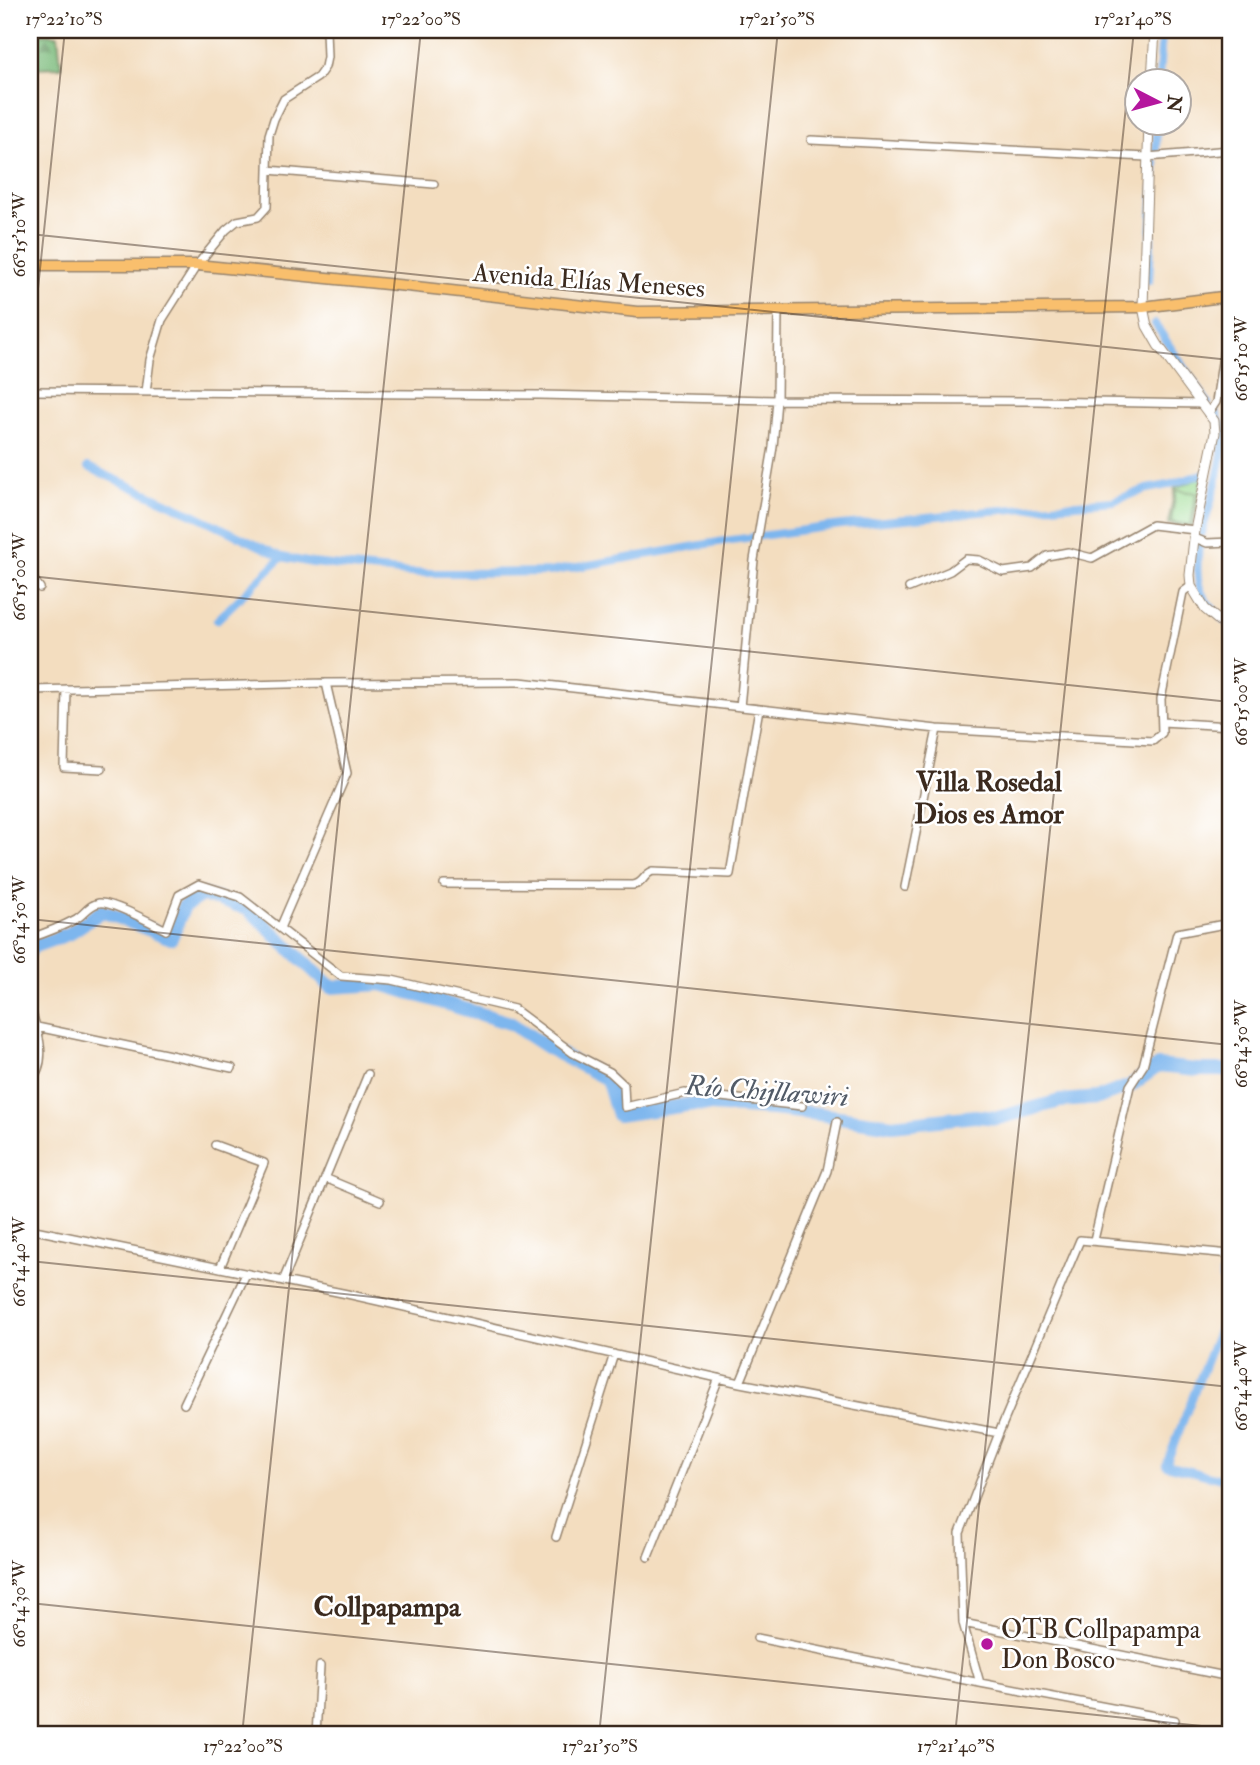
<svg xmlns="http://www.w3.org/2000/svg" width="1260" height="1765" font-family="'IM FELL Double Pica',serif">
<defs>
<pattern id="forest-firs" width="22" height="20" patternUnits="userSpaceOnUse" patternTransform="scale(1.75)"><rect width="22" height="20" fill="#7cbb7c"/><path d="M5 1l3.5 6h-7zM16 11l3.5 6h-7z" fill="#679865"/></pattern>
<pattern id="park-tufts" width="24" height="20" patternUnits="userSpaceOnUse" patternTransform="scale(1.75)"><rect width="24" height="20" fill="#9bdb92"/><path d="M3 7l-1-3M5 7V3M7 7l1-3M15 17l-1-3M17 17v-4M19 17l1-3" fill="none" stroke="#86bc7d"/></pattern>
</defs>
<rect width="100%" height="100%" fill="#fff"/>
<filter id="ink" filterUnits="userSpaceOnUse"><feTurbulence type="fractalNoise" baseFrequency=".0143" numOctaves="2"/><feDisplacementMap in="SourceGraphic" scale="14" xChannelSelector="R" yChannelSelector="G"/><feConvolveMatrix kernelMatrix="1 2 1 2 8 2 1 2 1" color-interpolation-filters="sRGB"/></filter>
<filter id="wash" filterUnits="userSpaceOnUse"><feTurbulence type="fractalNoise" baseFrequency=".00686" numOctaves="4" result="noise"/><feDisplacementMap in="SourceGraphic" scale="28" xChannelSelector="R" yChannelSelector="G"/><feGaussianBlur stdDeviation="1.57" result="paint"/><feColorMatrix in="noise" values="0 0 0 0 0 0 0 0 0 0 0 0 0 0 0 0 0 1.4 0 .05"/><feComposite in="paint" operator="in"/></filter>
<g filter="url(#wash)">
<rect width="100%" height="100%" fill="#f3ddbf"/>
<path fill="url(#forest-firs)" stroke="#5c724d" stroke-width="2" d="M 30,33 L 58,35 L 61,67 L 30,68 Z"/>
<path fill="url(#park-tufts)" stroke="#6b8258" stroke-width="2" d="M 1202,477 L 1193,527 L 1168,524 L 1175,488 Z"/>
<path fill="#9bdb92" stroke="#6b8258" stroke-width="2" d="M 1176,490 L 1196,493 L 1191,525 L 1171,522 Z"/>
<g fill="none" stroke-linecap="round" stroke-linejoin="round">
<path stroke="#7db6ee" stroke-width="8" d="M 1159,80 L 1162,30
M 1156,150 L 1157,122
M 1149,281 L 1155,163
M 1155,324 L 1208,403
M 88,467 L 197,516 L 282,557 L 312,563 L 409,573 L 461,573 L 549,572 L 724,541 L 841,525 L 990,511 L 1113,501 L 1147,489 L 1168,485 L 1203,474
M 1202,533 C 1209,506 1223,467 1223,439 C 1223,430 1220,421 1216,412
M 1199,545 C 1195,585 1197,598 1230,624
M 217,620 L 282,557
M 1230,1266 L 1222,1274 L 1222,1279 L 1230,1298
M 1230,1301 L 1166,1465 L 1230,1481
M 1230,1619 L 1225,1673 L 1230,1674"/>
<path stroke="#7db6ee" stroke-width="14" d="M 30,951 L 32,947 L 68,934 L 102,911 L 171,938 L 184,906 L 202,895 L 247,908 L 331,987 L 382,984 L 510,1023 L 550,1049 L 607,1079 L 618,1115 L 693,1104 L 772,1109 L 819,1114 L 892,1125 L 975,1116 L 998,1118 L 1060,1101 L 1098,1098 L 1130,1086 L 1158,1066 L 1197,1070 L 1230,1070"/>
</g>
</g>
<g filter="url(#ink)">
<g fill="none" stroke-linecap="round" stroke-linejoin="round">
<g stroke="#97846e" stroke-width="10">
<path id="minor" d="M 1228,30 L 1230,46
M 811,140 L 1147,157 L 1230,150
M 268,170 L 434,184
M 30,391 L 539,395 L 777,400 L 1036,401 L 1202,404
M 146,392 L 150,360 L 162,320 L 197,265 L 226,230 L 237,221 L 258,217 L 267,207 L 269,135 L 274,119 L 284,99 L 318,77 L 325,67 L 327,57 L 326,30
M 1208,414 L 1216,402 L 1230,310
M 1195,538 L 1207,543 L 1230,542
M 30,575 L 40,588
M 909,588 L 950,571 L 966,559 L 979,560 L 1003,572 L 1032,568 L 1047,556 L 1068,552 L 1092,558 L 1152,525 L 1195,530
M 66,689 L 64,767 L 102,769
M 30,690 L 326,683 L 520,682 L 937,729 L 1153,741 L 1162,733 L 1161,699 L 1183,592 L 1191,586
M 740,707 L 754,560 L 773,447 L 777,400 L 778,312
M 1162,722 L 1230,726
M 444,884 L 633,885 C 644,884 643,874 653,871 L 730,874 L 759,709
M 905,887 L 937,729
M 280,928 L 347,773 L 326,683
M 30,938 C 46,933 61,927 76,919 C 85,914 88,905 99,903 C 111,901 152,923 166,930 L 179,895 L 199,884 L 240,897 L 341,976 L 392,980 L 514,1009 L 573,1053 L 610,1072 L 624,1085 L 625,1107 L 685,1093 L 802,1106
M 30,1007 C 37,1029 50,1062 30,1081
M 37,1027 L 232,1068
M 215,1145 L 264,1163 L 220,1268
M 325,1178 L 380,1201
M 30,1229 L 347,1294 L 740,1383 L 999,1433
M 1094,1240 L 1130,1086 L 1143,1066 L 1177,933 L 1230,923
M 283,1281 L 368,1074
M 740,1383 L 827,1171 L 837,1122
M 184,1404 L 246,1274
M 556,1537 L 614,1354
M 648,1557 L 719,1378
M 963,1623 L 1230,1677
M 757,1638 L 980,1683 L 1175,1720 L 1167,1735
M 980,1683 L 963,1623 L 960,1533 L 999,1433 L 1080,1240 L 1230,1254
M 316,1735 L 320,1666"/>
</g>
<g stroke="#97846e" stroke-width="11">
<path id="tertiary" d="M 1152,80 L 1155,30
M 1149,122 L 1143,307 L 1147,326 L 1158,345 L 1214,421 L 1215,433 L 1195,530 L 1190,575 L 1191,586 L 1205,609 L 1230,630"/>
</g>
<g stroke="#97846e" stroke-width="13">
<path id="primary" d="M 30,265 L 197,265 L 407,286 L 637,312 L 1143,307 L 1230,296"/>
</g>
<use href="#minor" stroke="#fff" stroke-width="7"/>
<use href="#tertiary" stroke="#fff" stroke-width="9"/>
<use href="#primary" stroke="#f9bf6d" stroke-width="10"/>
</g>
</g>
<path fill="none" stroke="#3b2a1e" stroke-width="2" stroke-opacity="0.45" d="M 30,234 L 1230,360M 30,365 L 65,30M 30,576 L 1230,702M 30,919 L 1230,1045M 30,1261 L 1230,1387M 30,1603 L 1230,1729M 242,1735 L 421,30M 599,1735 L 778,30M 955,1735 L 1134,30"/>
<circle fill="#b5179e" stroke="#fff" stroke-width="2.5" cx="987" cy="1644" r="7"/>
<g text-anchor="middle" stroke-width="5" stroke-linejoin="round" paint-order="stroke">
<g font-size="26" fill="#3b2a1e" stroke="#fff">
<text transform="translate(589 280) rotate(4)" y="9">Avenida Elías Meneses</text>
</g>
<g font-size="26" fill="#3b2a1e" stroke="#fff" text-anchor="start">
<text x="1001" y="1638">OTB Collpapampa<tspan x="1001" dy="30">Don Bosco</tspan></text>
</g>
<g font-size="28" font-weight="bold" fill="#3b2a1e" stroke="#fff">
<text x="989" y="791">Villa Rosedal<tspan x="989" dy="32">Dios es Amor</tspan></text>
<text x="387" y="1616">Collpapampa</text>
</g>
<g font-size="28" font-style="italic" fill="#525b67" stroke="#fff">
<text transform="translate(767 1090) rotate(4)" y="10">Río Chijllawiri</text>
</g>
</g>
<rect width="1260" height="1765" fill="none" stroke="#fff" stroke-width="77"/>
<g transform="translate(1158 102) rotate(96)"><circle r="33" fill="#ffffff" stroke="#b1aaa5" stroke-width="2"/>
<path d="M0-5L12 26L0 18L-12 26Z" fill="#b5179e"/>
<text y="-10" font-size="19" font-weight="bold" text-anchor="middle" fill="#3b2a1e">N</text>
</g>
<rect x="38" y="38" width="1184" height="1688" fill="none" stroke="#3b2a1e" stroke-width="2.5"/>
<g font-size="18" text-anchor="middle" fill="#3b2a1e">
<text x="64" y="25">17°22'10"S</text>
<text x="421" y="25">17°22'00"S</text>
<text x="777" y="25">17°21'50"S</text>
<text x="1133" y="25">17°21'40"S</text>
<text transform="translate(19 235) rotate(-90)" y="6">66°15'10"W</text>
<text transform="translate(1241 359) rotate(-90)" y="6">66°15'10"W</text>
<text transform="translate(19 577) rotate(-90)" y="6">66°15'00"W</text>
<text transform="translate(1241 702) rotate(-90)" y="6">66°15'00"W</text>
<text transform="translate(19 920) rotate(-90)" y="6">66°14'50"W</text>
<text transform="translate(1241 1044) rotate(-90)" y="6">66°14'50"W</text>
<text transform="translate(19 1262) rotate(-90)" y="6">66°14'40"W</text>
<text transform="translate(1241 1386) rotate(-90)" y="6">66°14'40"W</text>
<text transform="translate(19 1604) rotate(-90)" y="6">66°14'30"W</text>
<text x="243" y="1752">17°22'00"S</text>
<text x="600" y="1752">17°21'50"S</text>
<text x="956" y="1752">17°21'40"S</text>
</g>
</svg>
